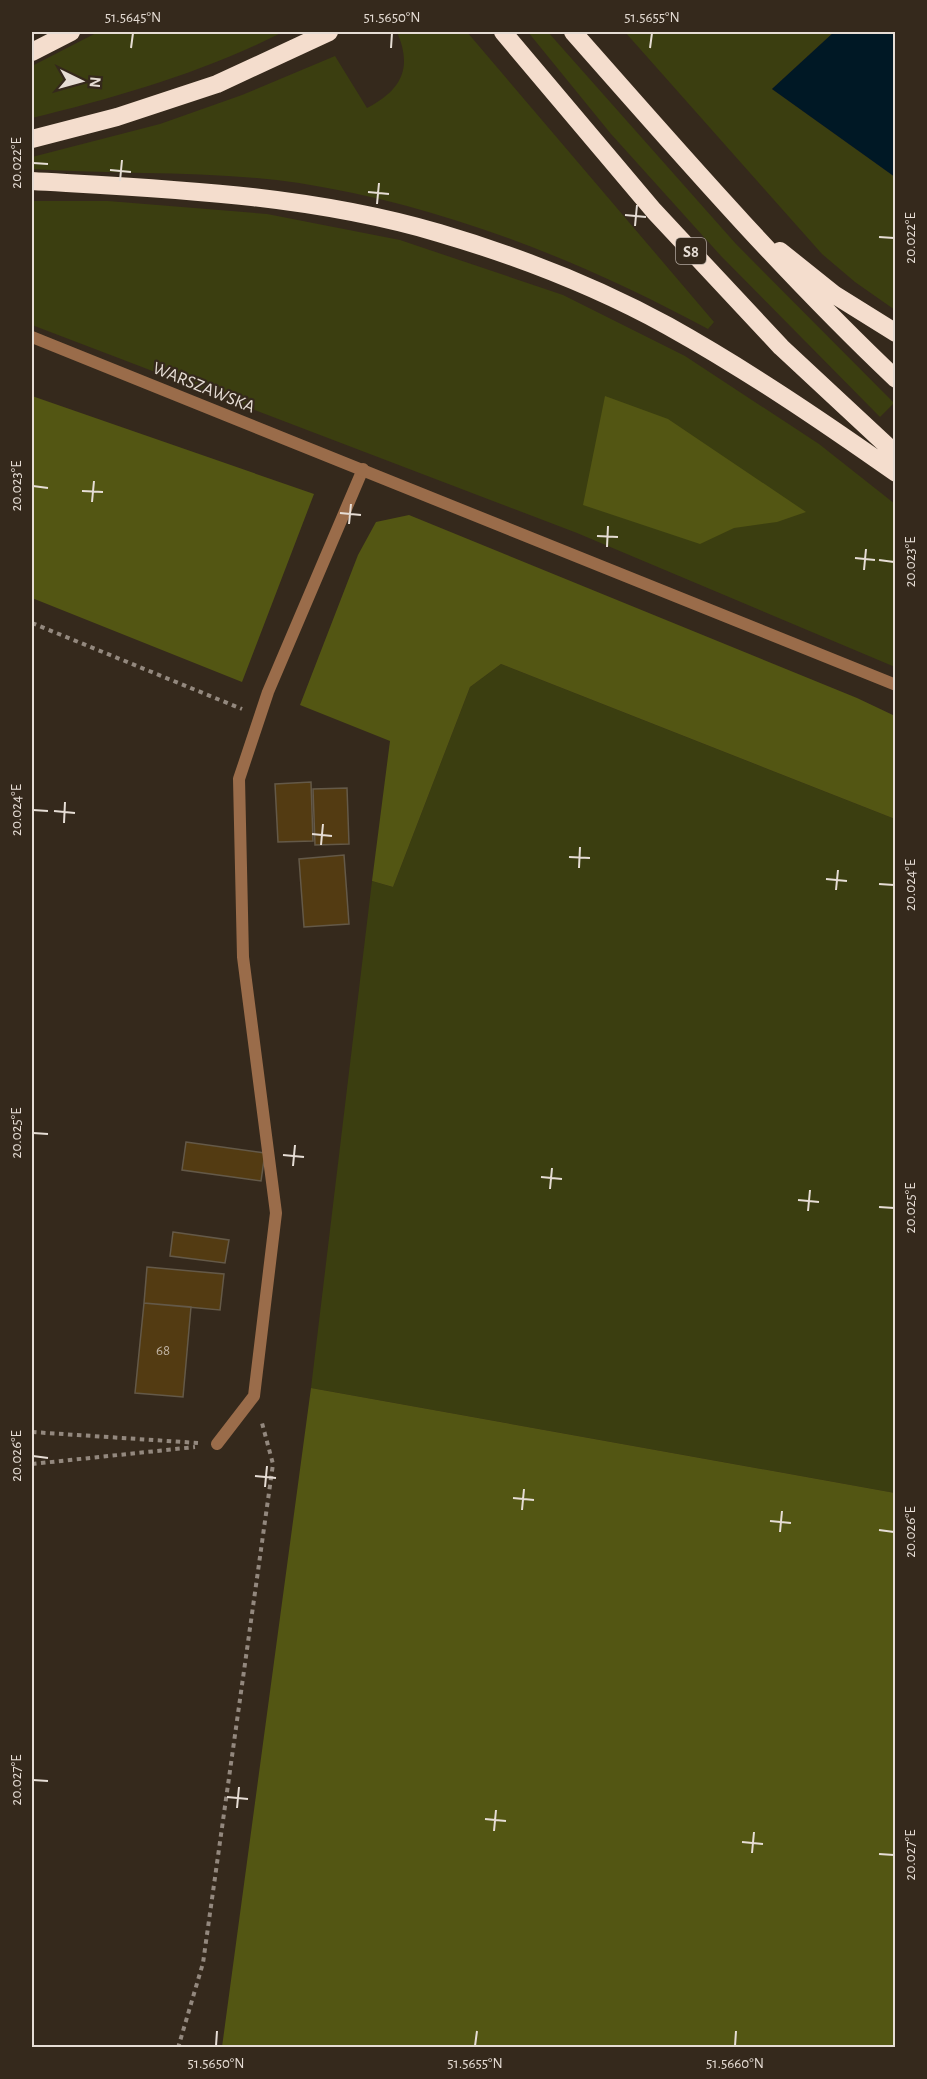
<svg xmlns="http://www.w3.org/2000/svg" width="927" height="2079" font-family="'Alegreya Sans',sans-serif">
<rect width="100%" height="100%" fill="#35291c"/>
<path fill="#3b3e10" d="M 98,32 L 283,32 C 204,72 118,97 32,118 L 32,66 Z
M 397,32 L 467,32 L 714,322 L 708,329 C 580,260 444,206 299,183 C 210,170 121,175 32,169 L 32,157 L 160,124 L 242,95 L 335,56 L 367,108 C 401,90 413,69 397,32 Z
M 528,32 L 548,32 L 736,244 L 894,403 L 880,417 L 721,256 L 611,134 Z
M 625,32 L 834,32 L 772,89 L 895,177 L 895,310 L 855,282 L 822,254 Z
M 32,201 L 108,201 L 267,214 L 400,240 L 563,295 L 685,356 L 819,444 L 895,504 L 895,667 L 577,533 L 32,325 Z
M 501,664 L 895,819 L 895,1493 L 311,1388 L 372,881 L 393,887 L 470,687 Z"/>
<path fill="#535613" d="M 32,396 L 314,494 L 242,682 L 32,598 Z
M 605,396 L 668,419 L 806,512 L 777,522 L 734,528 L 700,544 L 583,505 Z
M 409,515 L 857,698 L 895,716 L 895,819 L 501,664 L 470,687 L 393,887 L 372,881 L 390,741 L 300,705 L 358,555 L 376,522 Z
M 311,1388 L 895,1493 L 895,2047 L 222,2047 Z"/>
<path fill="#001825" d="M 834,32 L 895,32 L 895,177 L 772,89 Z"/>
<path fill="#533b12" stroke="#645948" stroke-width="1.5" d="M 311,782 L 313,841 L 278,842 L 275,784 Z
M 347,788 L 349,844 L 315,845 L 313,789 Z
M 344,855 L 349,924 L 304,927 L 299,859 Z
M 186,1142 L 265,1153 L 261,1181 L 182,1170 Z
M 173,1232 L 229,1240 L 225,1263 L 170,1256 Z
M 147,1267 L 224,1274 L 220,1310 L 144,1303 Z
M 144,1303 L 191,1307 L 183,1397 L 135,1393 Z"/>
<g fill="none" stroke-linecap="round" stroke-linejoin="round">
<path stroke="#93887e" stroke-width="4" stroke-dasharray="4.5 4.5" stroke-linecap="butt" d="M 32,623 L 242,709
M 32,1432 L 198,1443
M 32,1464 L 195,1447
M 178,2048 L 203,1963 L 273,1464 L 262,1423"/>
<path stroke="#9a6c4a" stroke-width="12" d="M 217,1444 L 254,1396 L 276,1213 L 243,957 L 239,779 L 268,692 L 363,469"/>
<path stroke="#9a6c4a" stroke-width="12" d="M 32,337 L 896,685"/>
<path stroke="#f4ddcd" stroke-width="18" d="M 503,32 L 654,211 L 781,347 L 896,454
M 573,32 C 677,150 781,270 896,379
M 32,52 L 71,32
M 32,139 L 117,117 L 217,84 L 329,32
M 32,181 C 168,189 307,194 439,233 C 517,256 597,287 668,326 C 747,370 822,421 896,473
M 780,251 L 835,295 L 896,333"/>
</g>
<path fill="none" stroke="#e6ddd5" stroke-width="2" d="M 131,48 L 133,33M 391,48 L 392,33M 650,48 L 652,33M 33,163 L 48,164M 110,170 L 131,172M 120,181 L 122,160M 368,192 L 389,194M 377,204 L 379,183M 625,215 L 646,217M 635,226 L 637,205M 879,237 L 894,238M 33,486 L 48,488M 82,491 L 103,492M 92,502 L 94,481M 340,513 L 361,515M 349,524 L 351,504M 597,536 L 618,537M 607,547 L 608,526M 855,558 L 875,560M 879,560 L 894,562M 864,570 L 866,549M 33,810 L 48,811M 54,811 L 75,813M 64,823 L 65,802M 312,834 L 332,836M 321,845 L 323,824M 569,857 L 590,858M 579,868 L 580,847M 826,879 L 847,881M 879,884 L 894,885M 836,890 L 838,870M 33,1133 L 48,1134M 283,1155 L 304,1157M 293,1166 L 295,1145M 541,1177 L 562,1179M 550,1189 L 552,1168M 798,1200 L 819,1202M 879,1207 L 894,1208M 808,1211 L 810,1190M 33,1456 L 48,1458M 255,1476 L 276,1478M 265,1487 L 267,1466M 513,1498 L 534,1500M 522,1510 L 524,1489M 770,1521 L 791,1523M 879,1530 L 894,1532M 780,1532 L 782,1511M 33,1780 L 48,1781M 227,1797 L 248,1799M 237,1808 L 239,1787M 485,1819 L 506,1821M 494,1831 L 496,1810M 742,1842 L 763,1844M 752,1853 L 754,1832M 879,1854 L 894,1855M 216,2046 L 217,2031M 475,2046 L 477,2031M 735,2046 L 736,2031"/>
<g text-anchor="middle" stroke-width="4.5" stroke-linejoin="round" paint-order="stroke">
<g font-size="15" fill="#c1b4a4">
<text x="163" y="1355">68</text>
</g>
<rect fill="#35291c" stroke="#b1a79e" stroke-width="1.5" x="676" y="238" width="30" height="26" rx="4.5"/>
<g font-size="16" font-weight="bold" fill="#e6ddd5">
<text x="691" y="257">S8</text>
</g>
<g font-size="18" fill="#e6ddd5" stroke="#35291c">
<text transform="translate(204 387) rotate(22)" y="6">WARSZAWSKA</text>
</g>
</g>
<rect width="927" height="2079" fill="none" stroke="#35291c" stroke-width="66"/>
<g transform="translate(81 81) rotate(95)" stroke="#35291c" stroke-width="4.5" paint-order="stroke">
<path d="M0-4.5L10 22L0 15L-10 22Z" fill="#e6ddd5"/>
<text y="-9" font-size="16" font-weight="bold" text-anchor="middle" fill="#e6ddd5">N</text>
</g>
<rect x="33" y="33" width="861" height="2013" fill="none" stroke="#e6ddd5" stroke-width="2"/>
<g font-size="15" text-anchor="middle" fill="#e6ddd5">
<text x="133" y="22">51.5645°N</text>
<text x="392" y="22">51.5650°N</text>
<text x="652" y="22">51.5655°N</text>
<text transform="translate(16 163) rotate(-90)" y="5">20.022°E</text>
<text transform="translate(910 238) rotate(-90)" y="5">20.022°E</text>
<text transform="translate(16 486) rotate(-90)" y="5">20.023°E</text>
<text transform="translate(910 562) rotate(-90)" y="5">20.023°E</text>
<text transform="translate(16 810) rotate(-90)" y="5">20.024°E</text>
<text transform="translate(910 885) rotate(-90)" y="5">20.024°E</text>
<text transform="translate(16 1133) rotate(-90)" y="5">20.025°E</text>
<text transform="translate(910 1208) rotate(-90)" y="5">20.025°E</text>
<text transform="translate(16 1456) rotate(-90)" y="5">20.026°E</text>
<text transform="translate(910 1532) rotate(-90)" y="5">20.026°E</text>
<text transform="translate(16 1780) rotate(-90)" y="5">20.027°E</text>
<text transform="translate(910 1855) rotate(-90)" y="5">20.027°E</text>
<text x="216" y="2068">51.5650°N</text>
<text x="475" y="2068">51.5655°N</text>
<text x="735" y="2068">51.5660°N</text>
</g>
</svg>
